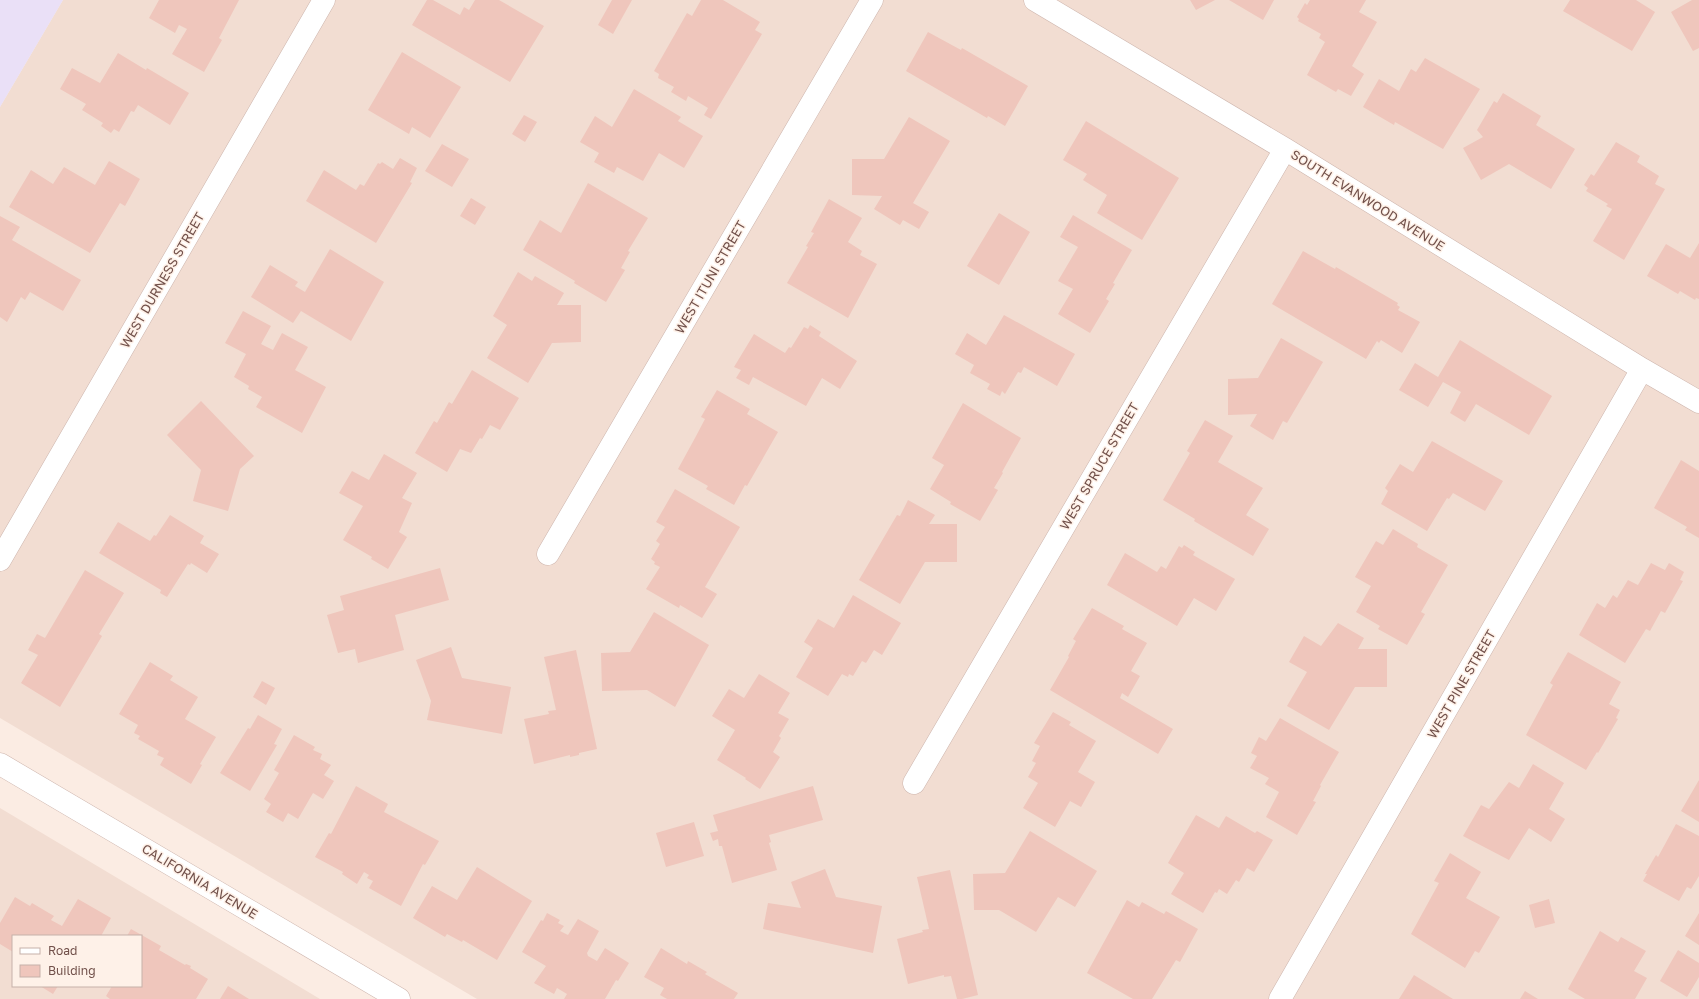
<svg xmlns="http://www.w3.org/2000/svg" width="1699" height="999" font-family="'Golos Text',sans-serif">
<rect width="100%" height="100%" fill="#fbece3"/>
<path fill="#f2ddd2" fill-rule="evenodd" d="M 63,0 L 1699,0 L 1699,999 L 477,999 L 0,718 L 0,107 Z
M 0,808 L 320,999 L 0,999 ZM 13,936 L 141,936 L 141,986 L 13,986 Z"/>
<path fill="#eae0f7" d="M 0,0 L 63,0 L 0,107 Z"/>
<path fill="#efc6bc" d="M 159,0 L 239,0 L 219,38 L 222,40 L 204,72 L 172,54 L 187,29 L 179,25 L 175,33 L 149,18 Z
M 427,0 L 433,0 L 460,15 L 464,7 L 469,10 L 475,0 L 499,0 L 544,26 L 510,82 L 412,25 Z
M 612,0 L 632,0 L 613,34 L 598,25 Z
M 701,0 L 723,0 L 760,22 L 755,30 L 762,34 L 711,119 L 704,115 L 708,108 L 688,96 L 686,101 L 671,92 L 674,87 L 658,78 L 659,74 L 654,71 L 687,13 L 692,16 Z
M 1190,0 L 1215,0 L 1196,10 Z
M 1229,0 L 1274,0 L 1263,20 Z
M 1310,0 L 1366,0 L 1359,12 L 1377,22 L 1352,66 L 1364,74 L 1351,96 L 1338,89 L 1336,92 L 1307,75 L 1325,42 L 1319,38 L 1321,34 L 1298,21 L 1299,19 L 1297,17 L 1305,3 L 1307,5 Z
M 1570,0 L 1636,0 L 1655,12 L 1632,51 L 1563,11 Z
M 1692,0 L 1699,0 L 1699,48 L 1693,51 L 1671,12 Z
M 928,32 L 961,50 L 962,48 L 1028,86 L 1005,126 L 988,116 L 987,118 L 906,71 Z
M 402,52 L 461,87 L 430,138 L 412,127 L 409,134 L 368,110 Z
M 118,53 L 146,70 L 147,68 L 189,93 L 170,125 L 138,105 L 134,112 L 131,111 L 119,132 L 114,129 L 111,133 L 101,126 L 103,123 L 82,110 L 86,104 L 60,89 L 72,68 L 100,83 Z
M 1425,58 L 1480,89 L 1443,149 L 1395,122 L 1394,125 L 1363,107 L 1379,79 L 1399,91 L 1411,69 L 1416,72 Z
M 634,89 L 681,117 L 678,121 L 703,136 L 684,168 L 659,153 L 643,181 L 617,167 L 614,173 L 594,162 L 599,153 L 580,142 L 595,116 L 612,127 Z
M 1503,93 L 1541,116 L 1536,125 L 1575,149 L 1551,189 L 1509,164 L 1481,180 L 1463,148 L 1483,137 L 1477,130 L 1494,101 L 1497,103 Z
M 524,115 L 537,122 L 525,142 L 512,134 Z
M 909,117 L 950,141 L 913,203 L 929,212 L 919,229 L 903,220 L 900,225 L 874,209 L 882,196 L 852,195 L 852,159 L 884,159 Z
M 1086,121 L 1179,178 L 1142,240 L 1097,213 L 1107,195 L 1083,180 L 1087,174 L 1063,160 Z
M 1616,142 L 1640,156 L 1637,162 L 1659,176 L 1655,184 L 1665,189 L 1624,260 L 1593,241 L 1612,209 L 1606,206 L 1608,204 L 1586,191 L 1588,188 L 1584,185 L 1591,174 L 1594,176 Z
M 442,144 L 469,159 L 452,187 L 425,171 Z
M 400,158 L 417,168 L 410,182 L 412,183 L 376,243 L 306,201 L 324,170 L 356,190 L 360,184 L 364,186 L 378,163 L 380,164 L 382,162 L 393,169 Z
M 109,161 L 140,179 L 125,206 L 120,203 L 90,253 L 9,207 L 31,170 L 53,184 L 64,167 L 95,185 Z
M 588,183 L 648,218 L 628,251 L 630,252 L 621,268 L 625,270 L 606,302 L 574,283 L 575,281 L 523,250 L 540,220 L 561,233 Z
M 471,198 L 486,207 L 475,225 L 460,216 Z
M 829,199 L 862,218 L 848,242 L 862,251 L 860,255 L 877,264 L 848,318 L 787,283 L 808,247 L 806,246 L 814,233 L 811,232 Z
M 999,213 L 1030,232 L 999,285 L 967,266 Z
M 1073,215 L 1132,250 L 1113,283 L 1115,284 L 1106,299 L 1109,301 L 1090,333 L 1058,314 L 1073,289 L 1058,281 L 1078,247 L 1060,237 Z
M 0,216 L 20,227 L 12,240 L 81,280 L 63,311 L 30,292 L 25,300 L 21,297 L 7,322 L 0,317 Z
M 1699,243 L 1699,299 L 1696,298 L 1695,300 L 1680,291 L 1678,294 L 1647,276 L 1666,244 L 1690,258 Z
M 330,249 L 384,282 L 351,341 L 301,311 L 293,323 L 251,297 L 270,265 L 298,282 L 295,286 L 305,292 Z
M 1303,251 L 1335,269 L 1336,267 L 1398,303 L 1397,305 L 1400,307 L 1398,310 L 1420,322 L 1402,353 L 1381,340 L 1379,343 L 1377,341 L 1366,359 L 1272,304 Z
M 518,272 L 532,281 L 535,276 L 564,293 L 557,305 L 581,305 L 581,342 L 552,343 L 528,383 L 487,358 L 507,325 L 493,316 Z
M 243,311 L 271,326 L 261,344 L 273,350 L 282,333 L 308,347 L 295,370 L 326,387 L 302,433 L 256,407 L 262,397 L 248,389 L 249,386 L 234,377 L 246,354 L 225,343 Z
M 1004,315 L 1075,354 L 1057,386 L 1024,367 L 1021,373 L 1018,372 L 1005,394 L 1002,391 L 1000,396 L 987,389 L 990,384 L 970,373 L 974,365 L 955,354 L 967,333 L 986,345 Z
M 810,325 L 821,332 L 819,336 L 857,361 L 840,389 L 822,378 L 806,406 L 753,377 L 749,385 L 736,378 L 741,370 L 734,367 L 754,334 L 785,353 L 789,347 L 791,348 L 804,327 L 808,329 Z
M 1281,338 L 1323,362 L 1287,423 L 1283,421 L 1273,440 L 1250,426 L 1257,414 L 1228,415 L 1228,379 L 1258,378 Z
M 1460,340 L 1552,396 L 1529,435 L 1476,404 L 1465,422 L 1450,413 L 1461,392 L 1443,382 L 1428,407 L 1399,390 L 1415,363 L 1438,377 Z
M 472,370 L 519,398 L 500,430 L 490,425 L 482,439 L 480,438 L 471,453 L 460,449 L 447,472 L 415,453 L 434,421 L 437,423 L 449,402 L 452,404 Z
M 717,390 L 750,409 L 747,414 L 778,432 L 747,486 L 745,485 L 734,505 L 706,489 L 708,486 L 678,469 L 695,438 L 705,419 L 701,417 Z
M 201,401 L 254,456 L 240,469 L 228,511 L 193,501 L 201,470 L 167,435 Z
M 963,403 L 1021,438 L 1002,472 L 1003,473 L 994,488 L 998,490 L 980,521 L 950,504 L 951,502 L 930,489 L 944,465 L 932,458 Z
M 1205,420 L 1233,436 L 1218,462 L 1263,488 L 1246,515 L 1269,529 L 1253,556 L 1194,521 L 1195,519 L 1163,500 L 1190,453 L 1187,451 Z
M 1432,441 L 1503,481 L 1485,511 L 1453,493 L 1449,499 L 1447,498 L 1427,531 L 1381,504 L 1388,491 L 1385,488 L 1400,464 L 1413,472 Z
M 384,454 L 417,473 L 402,498 L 412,503 L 399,532 L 407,537 L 388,569 L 371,559 L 372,557 L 343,540 L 363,506 L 339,493 L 352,471 L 369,480 Z
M 1681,460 L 1699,471 L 1699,538 L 1685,530 L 1687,527 L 1654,508 Z
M 675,489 L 740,527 L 705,587 L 717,594 L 702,618 L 680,605 L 679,608 L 646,589 L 660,567 L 654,564 L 655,562 L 651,559 L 660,544 L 656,541 L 665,527 L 656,522 Z
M 908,500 L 935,515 L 929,524 L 957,524 L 957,562 L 925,562 L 900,604 L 859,580 L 897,515 L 900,516 Z
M 170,515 L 204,536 L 200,543 L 219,554 L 207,573 L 191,563 L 190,565 L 188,564 L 167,597 L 160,593 L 161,590 L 99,553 L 118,522 L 150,541 L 154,535 L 156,536 Z
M 1393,529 L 1418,544 L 1417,547 L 1448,565 L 1421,612 L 1425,614 L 1407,645 L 1378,629 L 1380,626 L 1356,612 L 1371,586 L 1355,577 L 1376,541 L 1383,545 Z
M 1184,545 L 1195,552 L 1193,555 L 1235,579 L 1216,611 L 1194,598 L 1177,626 L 1107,585 L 1125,553 L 1157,572 L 1161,566 L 1166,569 L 1179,546 L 1182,548 Z
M 1651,563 L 1665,570 L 1669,563 L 1684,572 L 1680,580 L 1683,581 L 1665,613 L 1661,611 L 1650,631 L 1646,629 L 1625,663 L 1579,635 L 1597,603 L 1605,608 L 1613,595 L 1617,598 L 1628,580 L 1638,585 Z
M 440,568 L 449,600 L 395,615 L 404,650 L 358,663 L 355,649 L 338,653 L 327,615 L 344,610 L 340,596 Z
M 85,570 L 124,593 L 99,634 L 102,636 L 60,707 L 21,683 L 38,655 L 28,650 L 37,634 L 45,638 Z
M 853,595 L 901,623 L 882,655 L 874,650 L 866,663 L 862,661 L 853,676 L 849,674 L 848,677 L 842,674 L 828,696 L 796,677 L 813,648 L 804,642 L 818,619 L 834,628 Z
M 1092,608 L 1124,626 L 1122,629 L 1147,643 L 1131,671 L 1140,676 L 1128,697 L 1122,693 L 1120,698 L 1173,729 L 1158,754 L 1050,690 L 1069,657 L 1068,656 L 1076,641 L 1073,639 Z
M 654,612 L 709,645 L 675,707 L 647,690 L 602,691 L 601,653 L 630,652 Z
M 1338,623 L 1364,638 L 1358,649 L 1387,649 L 1387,687 L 1355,687 L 1329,730 L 1287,706 L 1307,672 L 1289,662 L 1304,636 L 1321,646 Z
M 451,647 L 462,678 L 511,687 L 502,734 L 427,720 L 431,701 L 416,660 Z
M 576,650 L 597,749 L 579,753 L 579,755 L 570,757 L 570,755 L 534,764 L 524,719 L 549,714 L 548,711 L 556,710 L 544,657 Z
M 1568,652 L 1621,682 L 1609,704 L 1620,710 L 1616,718 L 1618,719 L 1598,753 L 1597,752 L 1586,770 L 1526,735 L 1553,685 L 1550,683 Z
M 150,662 L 173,676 L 170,680 L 198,697 L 185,719 L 216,737 L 200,764 L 202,765 L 191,784 L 160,765 L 164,758 L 157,755 L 159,751 L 138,739 L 140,736 L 134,733 L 138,725 L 119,714 Z
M 759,674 L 790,693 L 778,713 L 789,719 L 779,736 L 781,738 L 773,752 L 780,757 L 760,789 L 745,779 L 746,778 L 717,760 L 735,730 L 712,716 L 729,689 L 744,698 Z
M 262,681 L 275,688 L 266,705 L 253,697 Z
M 1053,712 L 1071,722 L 1069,725 L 1096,741 L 1078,772 L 1095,782 L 1081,807 L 1070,801 L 1055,827 L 1023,808 L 1038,783 L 1028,777 L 1036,763 L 1032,761 L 1040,746 L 1034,743 Z
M 258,715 L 282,729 L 274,744 L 277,745 L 250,791 L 220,773 L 248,728 L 250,729 Z
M 1280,718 L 1339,752 L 1320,785 L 1321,786 L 1313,801 L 1316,802 L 1297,835 L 1266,817 L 1279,792 L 1265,784 L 1269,778 L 1250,768 L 1257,756 L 1251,753 L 1259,737 L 1266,741 Z
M 294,735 L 315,747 L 313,750 L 322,754 L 320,759 L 331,765 L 324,775 L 334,781 L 323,799 L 313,793 L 298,819 L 288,813 L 283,822 L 266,812 L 271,804 L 264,799 L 279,773 L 274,770 Z
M 1533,764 L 1564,783 L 1549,809 L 1565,819 L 1551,842 L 1529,828 L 1509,860 L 1463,836 L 1481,805 L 1489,809 L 1509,782 L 1519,788 Z
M 1699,780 L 1699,822 L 1681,811 Z
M 356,786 L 388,804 L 384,812 L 439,841 L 425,865 L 423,864 L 401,906 L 369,888 L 373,881 L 367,878 L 369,875 L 364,872 L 357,884 L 342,874 L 343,872 L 315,857 L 329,833 L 331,834 Z
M 813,786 L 823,820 L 769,835 L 771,842 L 769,843 L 777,870 L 732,883 L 722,846 L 719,846 L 718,839 L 713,841 L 710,833 L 718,831 L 713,815 Z
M 1196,815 L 1219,828 L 1226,816 L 1255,833 L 1257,831 L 1273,840 L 1254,872 L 1247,868 L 1239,882 L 1236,880 L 1227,894 L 1219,889 L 1217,893 L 1215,892 L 1203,913 L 1171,894 L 1184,873 L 1168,863 Z
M 694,822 L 704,856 L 666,867 L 656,833 Z
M 1676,824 L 1699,836 L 1699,876 L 1691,889 L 1687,887 L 1679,901 L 1643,881 L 1647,874 L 1645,874 L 1656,855 L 1658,857 Z
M 1030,831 L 1097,871 L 1075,907 L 1058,897 L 1036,932 L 999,910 L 974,910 L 973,874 L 1005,873 Z
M 1450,853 L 1481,872 L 1466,898 L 1500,917 L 1479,953 L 1475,951 L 1465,968 L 1411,934 L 1439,883 L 1434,881 Z
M 477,867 L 532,901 L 497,960 L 463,940 L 462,942 L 447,934 L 445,937 L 413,918 L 432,886 L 457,900 Z
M 825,869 L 836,897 L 882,906 L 873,953 L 763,929 L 768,903 L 801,908 L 791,882 Z
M 950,870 L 978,995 L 962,999 L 957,999 L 951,976 L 944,977 L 944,975 L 908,984 L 897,939 L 923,932 L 922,930 L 929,929 L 917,877 Z
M 15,897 L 30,906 L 32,903 L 54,916 L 51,920 L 62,926 L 78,899 L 111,918 L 101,936 L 13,936 L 13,952 L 0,944 L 0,923 Z
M 1549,899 L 1555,923 L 1535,928 L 1529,905 Z
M 1127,900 L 1139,907 L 1142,902 L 1164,914 L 1166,911 L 1198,929 L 1180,962 L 1176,960 L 1152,999 L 1133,999 L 1087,973 Z
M 547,913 L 560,920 L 558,923 L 564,926 L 560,931 L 568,935 L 578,919 L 599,931 L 587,953 L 588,956 L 597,961 L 605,948 L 629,963 L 618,981 L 616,980 L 605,999 L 564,999 L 567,994 L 557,988 L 554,994 L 534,983 L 546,966 L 522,952 L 541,920 L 543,921 Z
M 1699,913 L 1699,945 L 1685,936 Z
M 131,929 L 161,946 L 159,950 L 185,965 L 186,964 L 191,966 L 190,968 L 208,979 L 196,999 L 110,999 L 106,996 L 112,986 L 141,986 L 141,936 L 127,936 Z
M 1600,931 L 1618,942 L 1621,937 L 1646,951 L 1634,971 L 1647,978 L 1635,999 L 1585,999 L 1568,989 Z
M 661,948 L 687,964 L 688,961 L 707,972 L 705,974 L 738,993 L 734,999 L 667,999 L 660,995 L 664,988 L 644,977 Z
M 1678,950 L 1699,963 L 1699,977 L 1687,997 L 1660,981 Z
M 1414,975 L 1453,999 L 1399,999 Z
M 40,986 L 58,986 L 53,994 Z
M 228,986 L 249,999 L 220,999 Z
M 1525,991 L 1538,999 L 1520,999 Z"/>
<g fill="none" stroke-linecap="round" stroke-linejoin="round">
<g stroke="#cdb5ad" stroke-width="23">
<path id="minor" d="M 1035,0 L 1285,149 L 1642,369 L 1699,402
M 548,554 L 872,0
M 0,560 L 324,0
M 914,783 L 1285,149
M 1280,999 L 1642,369"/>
</g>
<g stroke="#cdb5ad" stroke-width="23">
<path id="tertiary" d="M 0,764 L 399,999"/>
</g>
<use href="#minor" stroke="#fff" stroke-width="22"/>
<use href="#tertiary" stroke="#fff" stroke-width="22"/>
</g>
<g text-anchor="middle" stroke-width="3" stroke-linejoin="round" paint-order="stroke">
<g font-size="13" fill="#71504a" stroke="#fef1e8">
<text transform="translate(1368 200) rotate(32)" y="5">SOUTH EVANWOOD AVENUE</text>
<text transform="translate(710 277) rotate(-60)" y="5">WEST ITUNI STREET</text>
<text transform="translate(162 280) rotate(-60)" y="5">WEST DURNESS STREET</text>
<text transform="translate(1099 466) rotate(-60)" y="5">WEST SPRUCE STREET</text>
<text transform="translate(1461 684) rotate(-60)" y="5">WEST PINE STREET</text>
<text transform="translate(200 881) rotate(31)" y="5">CALIFORNIA AVENUE</text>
</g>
</g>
<rect x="12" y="935" width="130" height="52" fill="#fef1e8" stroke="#c6b1a9"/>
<rect x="20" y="948" width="20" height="6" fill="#ffffff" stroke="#c6b1a9"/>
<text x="48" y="955" font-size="12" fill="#71504a">Road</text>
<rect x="20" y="965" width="20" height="12" fill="#efc6bc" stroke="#c6b1a9"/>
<text x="48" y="975" font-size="12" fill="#71504a">Building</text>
</svg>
